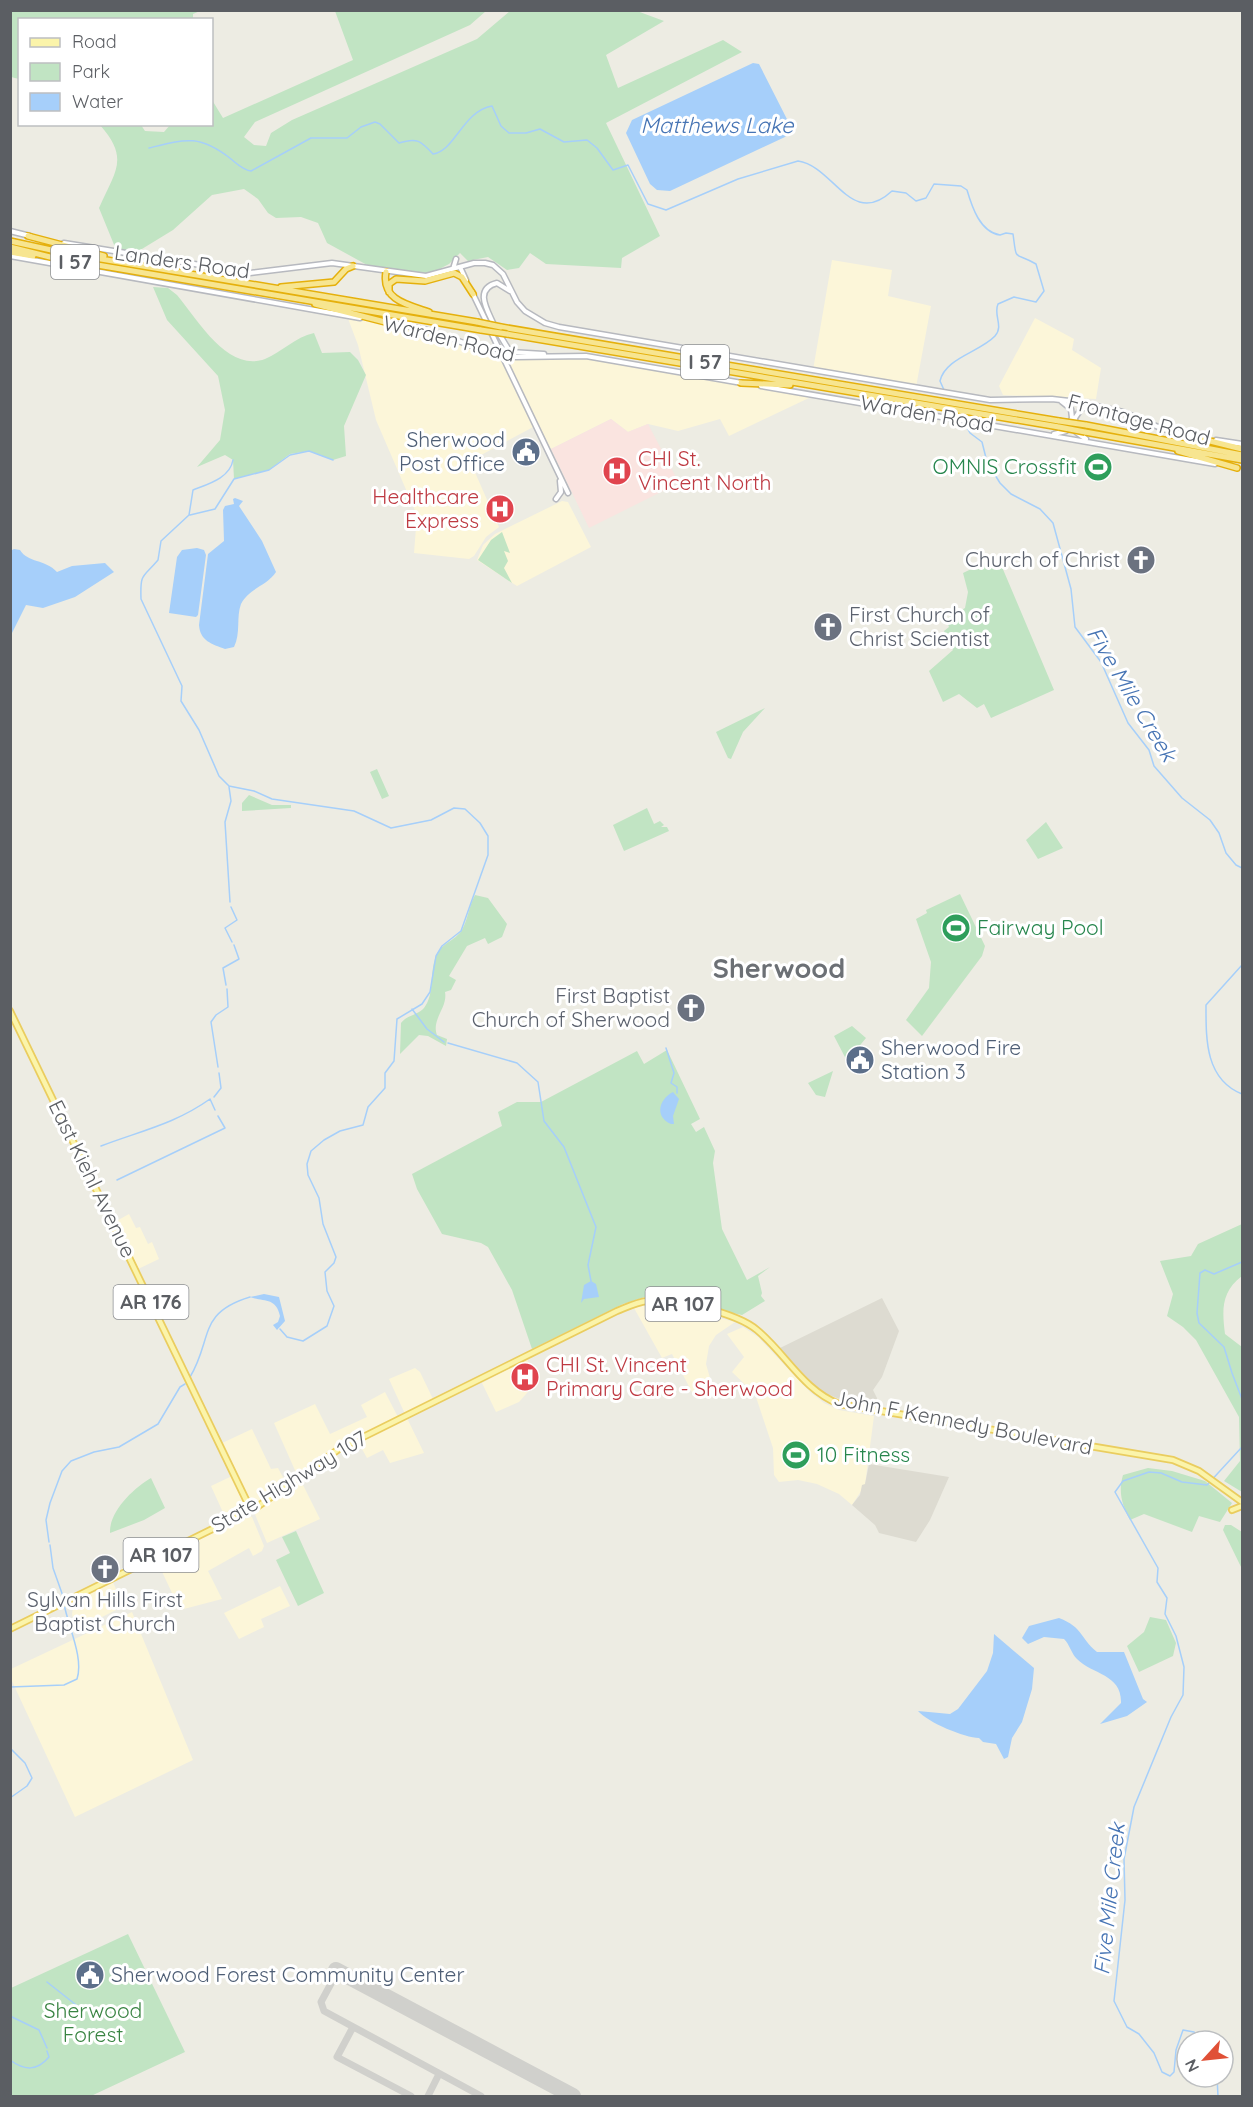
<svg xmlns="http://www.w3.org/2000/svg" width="1253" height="2107" font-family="Quicksand,sans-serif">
<rect width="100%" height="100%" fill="#edece3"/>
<path fill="#fcf6d9" d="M 832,260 L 892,270 L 888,296 L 931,306 L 916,387 L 813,370 Z
M 347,316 L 410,326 L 503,355 L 573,356 L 811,397 L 729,436 L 720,419 L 678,431 L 648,424 L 628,432 L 611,419 L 551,449 L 511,371 L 535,426 L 470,461 L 499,527 L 486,537 L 474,556 L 469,559 L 414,553 L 417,515 L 376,420 L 358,345 Z
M 1035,318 L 1074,339 L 1072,350 L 1101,368 L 1096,399 L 1003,395 L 999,386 Z
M 562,501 L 568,502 L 591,547 L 517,586 L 477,560 L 483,545 L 495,534 Z
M 129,1214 L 136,1228 L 140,1227 L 148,1244 L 152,1242 L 159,1259 L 136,1270 L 113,1223 Z
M 650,1304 L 673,1306 L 735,1322 L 716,1335 L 709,1346 L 706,1364 L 712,1385 L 711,1388 L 694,1396 L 672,1354 L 662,1358 L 634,1308 Z
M 743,1327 L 758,1337 L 810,1392 L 824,1403 L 839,1410 L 874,1416 L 865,1485 L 852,1505 L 839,1494 L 817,1484 L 798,1480 L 779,1482 L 774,1475 L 773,1448 L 755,1394 L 732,1372 L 744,1357 L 727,1334 Z
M 527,1359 L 536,1380 L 534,1385 L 519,1402 L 496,1412 L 482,1383 Z
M 415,1368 L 420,1372 L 433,1399 L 405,1414 L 389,1379 Z
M 385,1392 L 399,1419 L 406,1416 L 424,1453 L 390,1463 L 383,1450 L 367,1458 L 357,1440 L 298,1477 L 274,1423 L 315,1404 L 330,1434 L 367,1417 L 361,1405 Z
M 252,1429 L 271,1469 L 278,1468 L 286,1483 L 252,1508 L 220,1444 Z
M 232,1476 L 246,1507 L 226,1519 L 211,1486 Z
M 300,1479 L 320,1519 L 267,1543 L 254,1512 Z
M 247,1515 L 252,1517 L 264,1546 L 262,1551 L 253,1556 L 249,1548 L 208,1571 L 222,1599 L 180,1610 L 157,1561 Z
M 113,1582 L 121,1601 L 114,1605 L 116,1610 L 92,1622 L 94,1626 L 77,1634 L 72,1614 L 74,1602 Z
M 280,1586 L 290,1606 L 261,1619 L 264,1627 L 239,1639 L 224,1613 Z
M 132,1612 L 193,1760 L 75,1817 L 11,1679 L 11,1669 Z"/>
<path fill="#dddbd1" d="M 882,1298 L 899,1331 L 882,1377 L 873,1390 L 877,1398 L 876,1406 L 844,1401 L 825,1393 L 813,1384 L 780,1348 Z
M 869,1464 L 949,1477 L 930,1520 L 916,1542 L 879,1533 L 875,1525 L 852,1505 L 860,1495 L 862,1485 L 865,1484 Z"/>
<path fill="#fae4e0" d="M 611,419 L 628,432 L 648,424 L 679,483 L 589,528 L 551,449 Z"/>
<path fill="#c1e4c3" d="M 11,10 L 200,10 L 200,11 L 193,14 L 193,19 L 20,20 L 19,79 L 11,77 Z
M 335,11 L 486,11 L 470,25 L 255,122 L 244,137 L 254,145 L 266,146 L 271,133 L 292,120 L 477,39 L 510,11 L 637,11 L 664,21 L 606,55 L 618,88 L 723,40 L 742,52 L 606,123 L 660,236 L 622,258 L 621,268 L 546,264 L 530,253 L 519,268 L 507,270 L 488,257 L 468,261 L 460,253 L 449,264 L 426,276 L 378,271 L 327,243 L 318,223 L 301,217 L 276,218 L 268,213 L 258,199 L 244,189 L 212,195 L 173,230 L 137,252 L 117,252 L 99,208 C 115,171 130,159 100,125 L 141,125 L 145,131 L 164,132 L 170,125 L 212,124 L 212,100 L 223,118 L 353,60 Z
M 153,287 L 168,288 L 177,295 C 197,319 228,373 265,359 C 282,352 295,337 314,333 L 322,353 L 350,352 L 358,360 L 366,375 L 344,426 L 346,456 L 333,460 L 309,451 L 290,454 L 269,470 L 234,479 L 233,460 L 225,455 L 197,467 L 220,440 L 225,410 L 218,376 L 167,320 Z
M 502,532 L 510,553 L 504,551 L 508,561 L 504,568 L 512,583 L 478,560 L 491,540 Z
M 994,558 L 1002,567 L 1054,690 L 991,718 L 984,704 L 977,708 L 959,694 L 943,702 L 929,671 L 953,650 L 944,631 L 949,627 L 946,619 L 965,608 L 968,592 L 963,573 Z
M 765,708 L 743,732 L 731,759 L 728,758 L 716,732 Z
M 377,769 L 389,796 L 382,799 L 370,772 Z
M 249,795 L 272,805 L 291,805 L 291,808 L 242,811 L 242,803 Z
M 647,808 L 654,824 L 660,821 L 664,825 L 661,827 L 667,827 L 669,831 L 624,851 L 613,825 Z
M 1046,822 L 1063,848 L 1038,859 L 1026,840 Z
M 960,894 L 985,946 L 982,956 L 922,1036 L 906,1020 L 929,988 L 931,962 L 916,919 L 927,913 L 926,910 Z
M 475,895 L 488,898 L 507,924 L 502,937 L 488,944 L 485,938 L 467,946 L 449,976 L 456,980 L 451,990 L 445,992 C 448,1008 431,1019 437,1035 L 447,1039 L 446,1046 L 428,1036 L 419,1035 L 400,1054 L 401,1023 C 407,1015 418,1015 424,1008 C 435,994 429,974 436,956 C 441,943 455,941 462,930 C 468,919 469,906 475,895 Z
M 852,1026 L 866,1038 L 847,1061 L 834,1036 Z
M 667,1050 L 700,1119 L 691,1124 L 696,1132 L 704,1127 L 715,1151 L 713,1163 L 722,1229 L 747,1280 L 770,1267 L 758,1276 L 762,1293 L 761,1296 L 765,1301 L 742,1315 L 651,1295 L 623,1304 L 532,1349 L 512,1290 L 488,1247 L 481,1243 L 442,1234 L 417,1189 L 412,1174 L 502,1126 L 498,1112 L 517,1102 L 541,1102 L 637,1051 L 644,1064 Z
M 833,1071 L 825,1097 L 816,1095 L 808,1083 Z
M 1242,1224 L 1242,1276 C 1221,1292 1222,1310 1225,1334 L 1242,1347 L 1242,1492 L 1224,1481 L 1240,1461 L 1239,1417 L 1196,1340 L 1183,1327 L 1167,1316 L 1173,1294 L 1160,1261 L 1191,1256 L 1198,1244 Z
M 1148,1468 L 1172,1471 L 1205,1481 L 1232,1503 L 1220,1522 L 1199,1516 L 1192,1532 L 1144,1514 L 1130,1520 C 1122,1505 1118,1492 1123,1475 Z
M 151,1478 L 165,1508 L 144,1520 L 110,1533 C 109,1511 134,1488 151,1478 Z
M 1225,1525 L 1231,1525 L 1242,1532 L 1242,1569 L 1223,1530 Z
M 296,1531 L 324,1593 L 298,1606 L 276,1560 L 290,1553 L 282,1537 Z
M 1150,1617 L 1166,1620 L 1176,1643 L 1173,1656 L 1139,1672 L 1127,1646 L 1144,1632 Z
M 128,1934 L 185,2052 L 91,2096 L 11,2096 L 11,1988 Z"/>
<path fill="#a6cffa" d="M 753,63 L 759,64 L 792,129 L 785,137 L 670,191 L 657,190 L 650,184 L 626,133 L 632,120 Z
M 235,498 L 243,501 L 239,506 L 262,541 L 276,572 C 267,586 249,588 241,604 C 236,617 241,633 234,647 L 225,649 C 212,644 200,641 199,625 L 208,554 L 224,541 L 223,510 L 225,506 L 234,504 L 233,499 Z
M 197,548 L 204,550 L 206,555 L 198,615 L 196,617 L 169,613 L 177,557 L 182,550 Z
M 14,549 L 20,550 C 28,563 45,559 57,572 L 72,566 L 105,563 L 114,572 L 75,597 L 43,608 L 26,605 L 11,635 L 10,551 Z
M 673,1092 L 679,1099 L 673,1116 L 674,1124 L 671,1124 C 654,1117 659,1099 673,1092 Z
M 591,1281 L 596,1284 L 599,1297 L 584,1299 L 581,1303 L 584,1285 Z
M 264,1294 L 279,1297 L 285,1321 L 277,1330 L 273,1325 L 278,1322 L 280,1316 C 276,1297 264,1302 250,1297 Z
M 1059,1618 C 1084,1628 1079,1637 1097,1652 L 1124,1652 L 1143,1699 L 1147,1702 L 1127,1716 L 1100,1724 L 1121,1703 C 1122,1674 1093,1675 1077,1659 C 1071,1653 1070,1645 1064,1639 L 1044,1637 L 1028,1644 L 1022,1638 L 1029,1626 Z
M 994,1634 L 1034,1668 L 1032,1689 L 1022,1722 L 1012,1738 L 1008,1757 L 1004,1759 L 996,1744 L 983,1742 L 979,1738 C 965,1738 927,1722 918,1711 L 950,1714 L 958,1709 L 987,1671 L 993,1653 Z"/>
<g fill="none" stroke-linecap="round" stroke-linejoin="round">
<path stroke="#a6cffa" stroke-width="1.5" d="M 149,148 C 185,139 199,134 231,159 C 237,164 243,170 251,171 L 311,138 L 347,138 L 361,127 L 375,122 L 380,124 L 399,143 C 417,137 421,141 433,154 C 455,151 463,111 492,106 L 501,126 L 509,133 L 526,133 L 540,129 L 564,142 L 587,140 L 597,148 L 613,170 L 628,165 L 648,204 L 666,210 L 738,179 L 798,161 C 834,166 851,229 892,191 L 906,193 L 916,201 L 926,198 L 934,184 L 961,186 L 967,190 C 972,207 980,232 1000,235 L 1006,233 L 1013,234 C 1017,263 1013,251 1036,264 L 1044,291 L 1036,302 L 1014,297 L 998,304 C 993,315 1004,326 995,336 C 980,352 945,358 940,381 L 944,390
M 958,412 L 970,433 L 982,442 L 987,462 L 1000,483 L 1011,494 L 1040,509 L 1053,523 L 1071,589 L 1075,627 L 1101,662 L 1128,723 L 1149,750 L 1154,766 L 1182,798 L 1210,820 L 1219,833 L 1226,853 L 1236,865 L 1242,868
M 233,460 C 230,478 208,484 193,490 L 189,515 L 161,541 L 158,560 C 143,578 140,572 141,599 L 182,686 L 181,701 L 199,730 L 219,776 L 229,786 L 254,791 L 272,799 L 354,811 L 391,828 L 431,820 L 454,808 L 465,809 L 480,823 L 488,836 L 488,855 L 461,931 L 442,946 L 436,956 L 430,992 L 422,1004 L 397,1019 L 394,1061 L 385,1073 L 385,1088 L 368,1107 L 363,1125 L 340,1131 L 324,1140 L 311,1151 L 307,1164 L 308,1175 L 319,1198 L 323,1224 L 336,1257 L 334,1263 L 325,1272 L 327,1291 L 334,1306 L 327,1326 L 303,1341 L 287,1337 L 280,1329
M 190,515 L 215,509 L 234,479 L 269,470 L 290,455 L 309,451 L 333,460
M 229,787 L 231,801 L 225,822 L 230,902
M 231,907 L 237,920 L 225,928 L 232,942
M 1242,965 L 1206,1005 C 1206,1039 1205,1079 1242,1094
M 226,985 L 223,968 L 239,959 L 234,945
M 412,1009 L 427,1029 L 444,1042
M 448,1043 L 517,1063 L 538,1082 L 544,1121 L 564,1147 L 596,1227 L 588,1265 L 591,1281
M 666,1048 L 674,1073 L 671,1083 L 677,1087 L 677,1093
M 218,1067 L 211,1022 L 216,1015 L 228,1007 L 227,989
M 214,1097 L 221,1088 L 219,1073
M 101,1146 C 140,1131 175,1124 210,1099 L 215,1110
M 117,1180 L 225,1128 L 218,1116
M 1242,1262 L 1214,1274 L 1205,1270 L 1200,1273 L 1197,1313 L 1199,1323 L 1224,1347 L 1232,1373 L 1242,1399
M 190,1377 C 213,1339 197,1313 250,1297
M 49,1542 L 46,1520 L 50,1503 L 62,1471 L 71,1461 L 94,1452 L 119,1447 L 158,1424 L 180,1387 L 185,1384
M 50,1545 L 53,1568 L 64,1599
M 10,1687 L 64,1685 L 77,1679 C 84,1658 68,1626 64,1604
M 10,1748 L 25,1763 L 32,1778 L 27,1786 L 10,1798
M 47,1982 L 80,2008
M 10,2016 L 39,2030 L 47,2048
M 1202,2041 L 1194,2032 L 1183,2030 L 1176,2050 L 1174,2072 L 1170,2076 L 1162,2072 L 1154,2053 L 1139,2034 L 1127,2027 L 1114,2001 L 1125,1900 L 1124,1859 L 1134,1807 L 1171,1717 L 1183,1695 L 1184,1667 L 1176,1636 L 1165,1614 L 1167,1598 L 1157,1582 L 1158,1568 L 1115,1492 L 1123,1481 L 1149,1472 L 1161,1473 L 1182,1482 L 1207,1485 L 1242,1447
M 10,2060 C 25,2071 37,2071 49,2057 L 47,2051
M 1217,2077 L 1218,2096"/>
<path stroke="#d0d0cc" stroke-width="7" d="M 343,1973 L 334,1978 L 321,2002 L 324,2011 L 481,2096
M 353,2027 L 337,2057 L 411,2096
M 428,2096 L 439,2074
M 562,2096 L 565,2092"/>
<path stroke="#d0d0cc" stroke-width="16" d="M 336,1970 L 573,2096"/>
<g stroke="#b7b9bf" stroke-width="7">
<path id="secondary" d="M 10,231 L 30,236
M 64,243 L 250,273 L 332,263 L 426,276 L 474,263 L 485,263 L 493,265 L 503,274 L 517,302 L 525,311 L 545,323 L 559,327 L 990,400 L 1052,399 L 1078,402 L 1123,412 L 1163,429 L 1196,437
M 10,256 L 360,318
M 460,267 L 466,280
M 453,269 L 456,259
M 472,292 L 487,323
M 385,322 L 427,330 L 495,354 L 516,357 L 586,356 L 742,383
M 494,325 C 488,311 473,289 497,283 L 510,291
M 490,330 L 568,493
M 498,332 L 510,352 L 544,354
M 761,386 L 1215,464
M 1054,434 L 1066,431 L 1072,418 L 1071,409 L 1061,401
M 1086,439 L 1076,432 L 1075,418 L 1081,409 L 1091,406
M 1216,440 L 1242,444
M 556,499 L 561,492 L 560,481"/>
</g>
<g stroke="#eacd5f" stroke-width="8">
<path id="primary" d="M 10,1011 L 251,1510
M 1232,1510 L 1242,1506
M 10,1629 L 257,1507 L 339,1449 L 617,1311 C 627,1307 637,1302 647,1301 C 674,1298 737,1313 757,1330 C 786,1354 803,1390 839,1404 L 1173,1460 L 1199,1471 L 1242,1502"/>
</g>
<g stroke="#e5b00c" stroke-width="8">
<path id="highway" d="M 28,236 L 104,256
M 10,241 L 65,253 L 477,322
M 10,247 L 50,257 L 481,330
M 10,252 L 33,256
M 386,272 C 381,300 408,305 429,312
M 281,287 L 334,282 L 346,269 L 353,266
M 389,292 L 389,284 L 396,279 L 425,281 L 454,273 L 462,277 L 473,294
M 315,304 L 385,322
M 501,327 L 1059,421
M 507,334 L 1059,427
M 741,383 L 790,385
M 1086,425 L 1242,455
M 1085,432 L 1242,460
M 1194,437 L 1242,449
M 1178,451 L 1237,468"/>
</g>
<use href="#secondary" stroke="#fff" stroke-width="4"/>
<use href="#primary" stroke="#fbf4aa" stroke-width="4.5"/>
<use href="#highway" stroke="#f7e590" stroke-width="5"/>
<g stroke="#e5b00c" stroke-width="8" stroke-linecap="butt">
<path id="highway-bridge" d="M 477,322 L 501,327
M 481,330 L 507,334
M 1059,421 L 1086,425
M 1059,427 L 1085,432"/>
</g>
<use href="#highway-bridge" stroke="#f7e590" stroke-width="5"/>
</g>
<defs>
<g id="civic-disc" transform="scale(1.5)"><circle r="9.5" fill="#5c6f8a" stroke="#fff"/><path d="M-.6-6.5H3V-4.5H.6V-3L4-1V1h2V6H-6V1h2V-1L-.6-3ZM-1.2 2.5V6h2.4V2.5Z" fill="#fff"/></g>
<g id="stadium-disc" transform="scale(1.5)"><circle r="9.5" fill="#2e9e5b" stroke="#fff"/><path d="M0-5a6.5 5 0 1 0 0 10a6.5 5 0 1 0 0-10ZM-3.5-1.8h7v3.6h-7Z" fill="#fff"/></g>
<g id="hospital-disc" transform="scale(1.5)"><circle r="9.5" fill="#e0444e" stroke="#fff"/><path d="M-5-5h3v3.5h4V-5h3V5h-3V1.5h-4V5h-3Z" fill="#fff"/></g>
<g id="church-disc" transform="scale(1.5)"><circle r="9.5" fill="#6b7280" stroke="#fff"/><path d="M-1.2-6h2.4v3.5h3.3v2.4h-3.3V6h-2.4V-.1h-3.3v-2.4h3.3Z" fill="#fff"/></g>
</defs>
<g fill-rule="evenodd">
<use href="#civic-disc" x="526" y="452"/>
<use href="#stadium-disc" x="1098" y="467"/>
<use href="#hospital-disc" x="617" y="471"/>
<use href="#hospital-disc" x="500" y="509"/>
<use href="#church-disc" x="1141" y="560"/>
<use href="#church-disc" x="828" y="627"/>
<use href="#stadium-disc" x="956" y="928"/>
<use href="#church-disc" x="691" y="1008"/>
<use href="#civic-disc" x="860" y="1060"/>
<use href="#hospital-disc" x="525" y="1377"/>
<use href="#stadium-disc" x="796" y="1455"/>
<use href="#church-disc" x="105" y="1569"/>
<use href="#civic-disc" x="90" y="1975"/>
</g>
<g text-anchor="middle" stroke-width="6" stroke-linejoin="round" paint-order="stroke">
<g fill="#fff" stroke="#8c8e92" stroke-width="1.5">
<rect x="51" y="245" width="48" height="34" rx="4.5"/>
<rect x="681" y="345" width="48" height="34" rx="4.5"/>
<rect x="113.5" y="1285" width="75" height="34" rx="4.5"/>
<rect x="645.5" y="1287" width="75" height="34" rx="4.5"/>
<rect x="123.5" y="1538" width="75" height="34" rx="4.5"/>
</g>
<g font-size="20" font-weight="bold" fill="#5b5e63">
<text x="75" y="269">I 57</text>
<text x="705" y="369">I 57</text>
<text x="151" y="1309">AR 176</text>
<text x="683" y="1311">AR 107</text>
<text x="161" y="1562">AR 107</text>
</g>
<g font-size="21" fill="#5b5e63" stroke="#fff">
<text transform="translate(182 262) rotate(8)" y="7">Landers Road</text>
<text transform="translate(449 339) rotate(14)" y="7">Warden Road</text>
<text transform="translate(927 414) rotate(10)" y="7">Warden Road</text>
<text transform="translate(1139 420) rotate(15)" y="7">Frontage Road</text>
<text transform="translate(92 1179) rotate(64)" y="7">East Kiehl Avenue</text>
<text transform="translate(963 1423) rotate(11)" y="7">John F Kennedy Boulevard</text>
<text transform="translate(289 1482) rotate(-31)" y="7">State Highway 107</text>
</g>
<g font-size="21" fill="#4e5e75" stroke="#fff" text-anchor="start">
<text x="505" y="447" text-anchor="end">Sherwood<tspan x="505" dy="24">Post Office</tspan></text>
<text x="881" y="1055">Sherwood Fire<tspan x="881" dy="24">Station 3</tspan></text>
<text x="111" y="1982">Sherwood Forest Community Center</text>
</g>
<g font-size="21" fill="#be3a42" stroke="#fff" text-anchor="start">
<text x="638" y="466">CHI St.<tspan x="638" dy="24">Vincent North</tspan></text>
<text x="479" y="504" text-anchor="end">Healthcare<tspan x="479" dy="24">Express</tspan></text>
<text x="546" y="1372">CHI St. Vincent<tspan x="546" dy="24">Primary Care - Sherwood</tspan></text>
</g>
<g font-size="21" fill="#27864d" stroke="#fff" text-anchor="start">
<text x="1077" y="474" text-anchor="end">OMNIS Crossfit</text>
<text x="977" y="935">Fairway Pool</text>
<text x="817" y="1462">10 Fitness</text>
</g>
<g font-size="21" fill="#5b616d" stroke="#fff" text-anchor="end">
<text x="1120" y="567">Church of Christ</text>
<text x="849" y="622" text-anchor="start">First Church of<tspan x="849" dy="24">Christ Scientist</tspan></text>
<text x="670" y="1003">First Baptist<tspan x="670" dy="24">Church of Sherwood</tspan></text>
<text x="105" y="1607" text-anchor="middle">Sylvan Hills First<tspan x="105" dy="24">Baptist Church</tspan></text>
</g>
<g font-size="21" fill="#398442" stroke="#fff">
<text x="93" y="2018">Sherwood<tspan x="93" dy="24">Forest</tspan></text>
</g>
<g font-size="22" font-style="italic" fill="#4674b4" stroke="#fff">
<text x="717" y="133">Matthews Lake</text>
<text transform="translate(1132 694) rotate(59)" y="8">Five Mile Creek</text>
<text transform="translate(1109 1899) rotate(-84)" y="8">Five Mile Creek</text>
</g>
<g font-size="27" font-weight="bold" fill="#6c7075" stroke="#fff">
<text x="779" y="978">Sherwood</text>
</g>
</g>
<rect width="1253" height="2107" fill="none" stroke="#5b5e63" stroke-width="24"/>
<rect x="18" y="18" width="195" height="108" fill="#ffffff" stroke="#bdbfc1" stroke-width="1.5"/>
<rect x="30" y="38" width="30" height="9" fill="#fbf4aa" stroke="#bdbfc1" stroke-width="1.5"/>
<text x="72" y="48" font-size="18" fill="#5b5e63">Road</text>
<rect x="30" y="63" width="30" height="18" fill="#c1e4c3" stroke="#bdbfc1" stroke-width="1.5"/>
<text x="72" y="78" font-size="18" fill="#5b5e63">Park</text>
<rect x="30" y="93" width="30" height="18" fill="#a6cffa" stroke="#bdbfc1" stroke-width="1.5"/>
<text x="72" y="108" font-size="18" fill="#5b5e63">Water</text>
<g transform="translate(1205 2059) rotate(243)"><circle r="28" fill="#ffffff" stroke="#bdbfc1" stroke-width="1.5"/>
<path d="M0-4.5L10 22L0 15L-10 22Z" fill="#e05036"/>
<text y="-9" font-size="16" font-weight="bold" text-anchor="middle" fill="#5b5e63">N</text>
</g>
</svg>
